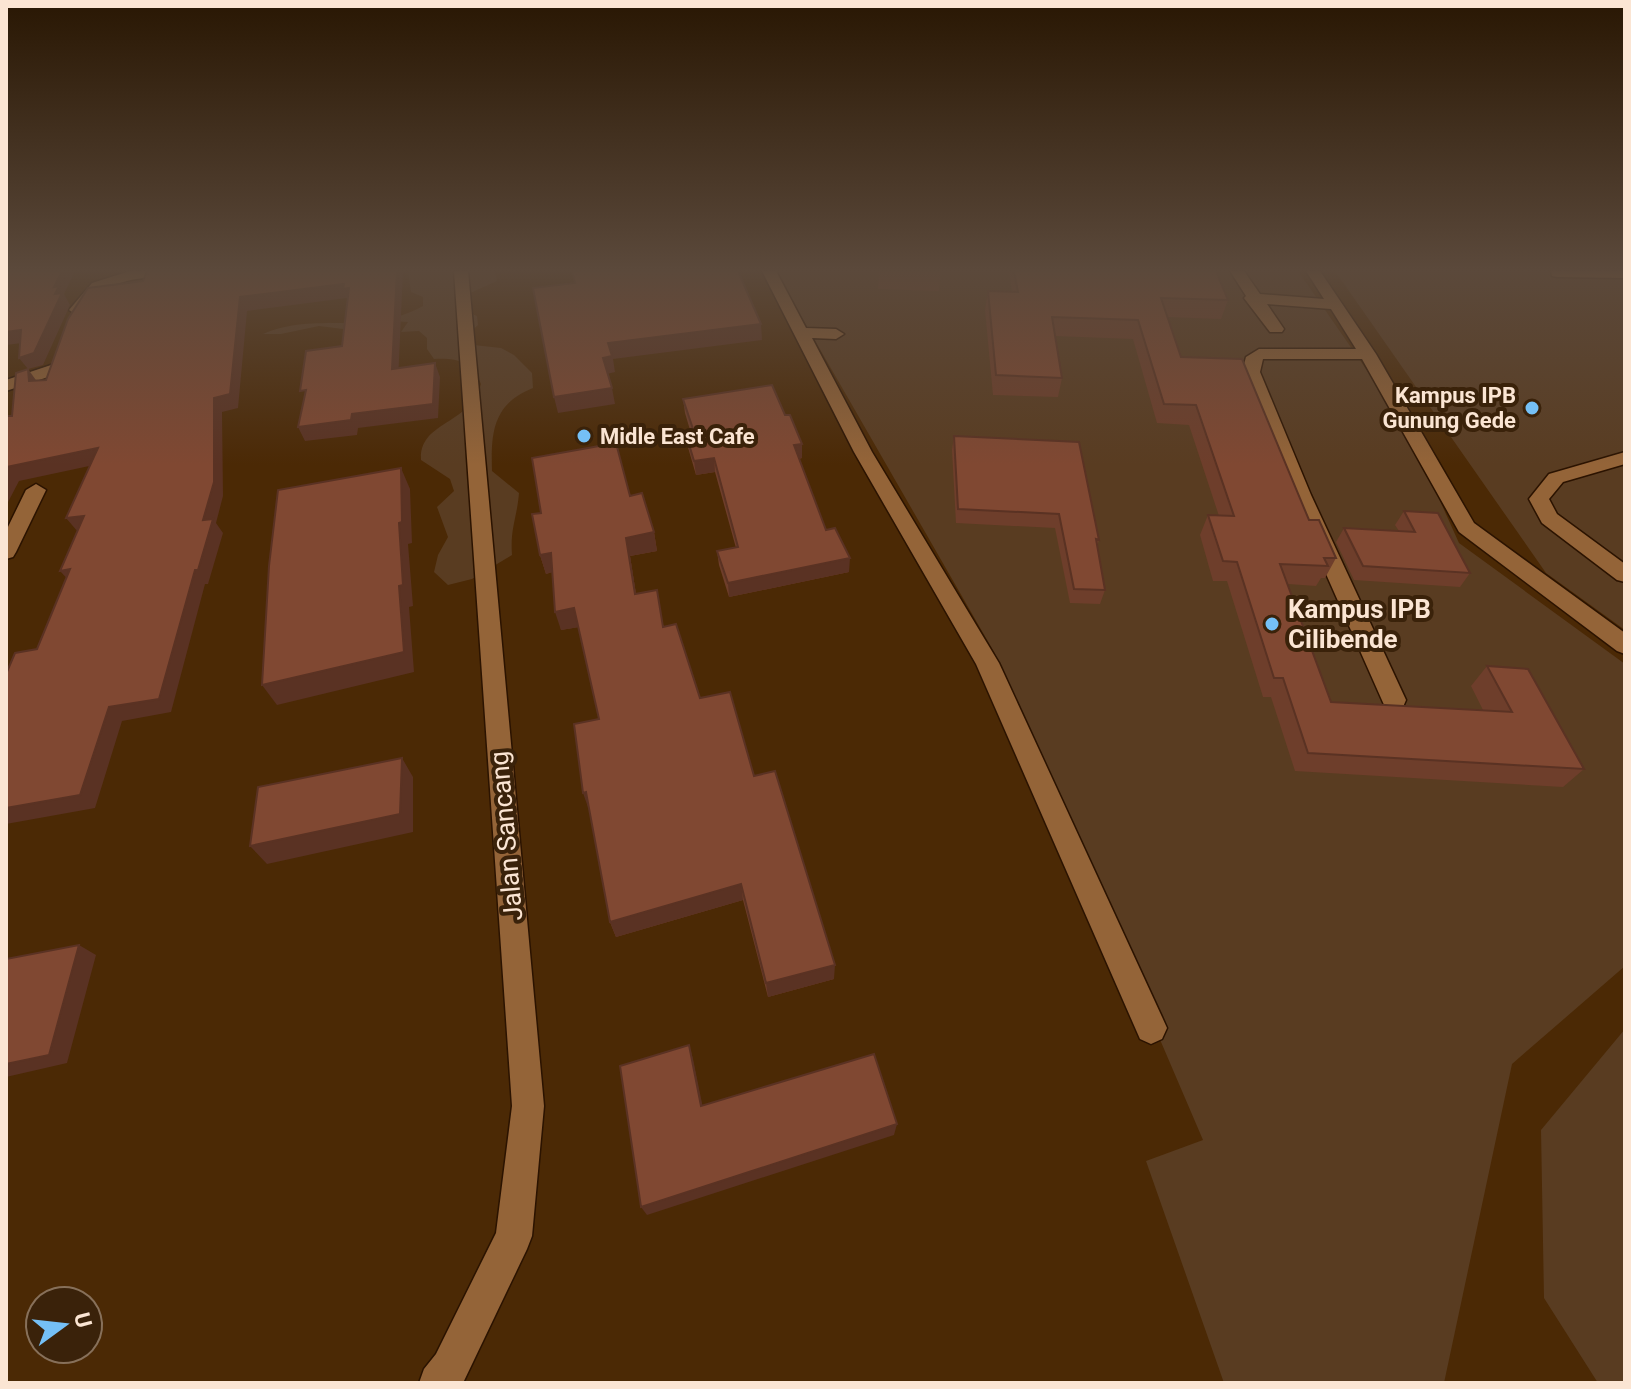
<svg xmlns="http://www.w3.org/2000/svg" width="1631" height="1389" font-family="Roboto,sans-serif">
<rect width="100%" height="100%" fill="#4b2905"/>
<path fill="#593c21" d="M 408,271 L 495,271 L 497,281 L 468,294 L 463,310 L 477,316 L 478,325 L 467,335 L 465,344 L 501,348 L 514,355 L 532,373 L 533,388 C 492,404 491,434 492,471 L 519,493 C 517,518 510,528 512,555 L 472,579 L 448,585 L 434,572 L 438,555 L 448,537 L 437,507 L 454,491 L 450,479 L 421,460 C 419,421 469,426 481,384 C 472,361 457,358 434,359 L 427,349 L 427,338 L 419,331 L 401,332 L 408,322 L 391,321 L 351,330 L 319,326 L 281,334 L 263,334 C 315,311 366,337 423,306 L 423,297 L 411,292 Z
M 775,271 L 1298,271 L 1375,382 L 1436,492 L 1459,543 L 1625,664 L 1625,966 L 1512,1064 L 1444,1383 L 1224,1383 L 1146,1161 L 1203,1140 L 994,652 Z
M 1335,271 L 1625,271 L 1625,630 L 1546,573 Z
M 1625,1029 L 1625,1383 L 1598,1383 L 1544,1298 L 1541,1130 Z"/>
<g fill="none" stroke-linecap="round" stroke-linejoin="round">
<g stroke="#2b1300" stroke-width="3">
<path id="minor" d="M 130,271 L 190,271 L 183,275 C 140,279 110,274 83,313 L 77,315 L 69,310 L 92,283 Z
M 454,271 L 468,271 L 544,1106 L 532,1236 L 527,1249 L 463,1383 L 419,1383 L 424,1369 L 436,1354 L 496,1233 L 512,1106 Z
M 762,271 L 776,271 L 806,328 L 836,329 L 844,334 L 836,339 L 812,338 L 872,452 L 999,663 L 1162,1017 L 1167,1028 L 1162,1039 L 1151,1044 L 1140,1039 L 976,664 L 854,452 Z
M 1230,271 L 1244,271 L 1260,294 L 1324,299 L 1306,271 L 1320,271 L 1376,354 L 1474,523 L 1625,633 L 1625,654 L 1617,651 L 1459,532 L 1362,359 L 1263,359 L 1260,372 L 1311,495 L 1406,700 L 1403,707 L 1394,709 L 1385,707 L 1291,495 L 1242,372 L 1246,357 L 1259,349 L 1356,349 L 1331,309 L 1267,304 L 1284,329 L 1282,332 L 1270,332 L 1244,298 L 1246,296 Z
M 1551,271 L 1625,271 L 1625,278 L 1557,277 L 1552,276 Z
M 51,365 L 57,366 L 59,370 L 57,374 L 6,391 L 6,380 Z
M 1625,452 L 1625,464 L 1563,482 L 1549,499 L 1557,514 L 1625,564 L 1625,582 L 1617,580 L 1542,523 L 1529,499 L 1549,474 Z
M 36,484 L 46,490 L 16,552 L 13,557 L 6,559 L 6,531 L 26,490 Z"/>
</g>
<use href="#minor" fill="#946438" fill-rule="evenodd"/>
</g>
<path fill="#6e3e2b" d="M 879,271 L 941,271 L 939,291 L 878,289 Z
M 1009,271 L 1216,271 L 1228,300 L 1221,319 L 1167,317 L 1181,357 L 1309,520 L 1336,558 L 1325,578 L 1321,578 L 1316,586 L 1288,584 L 1331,702 L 1483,710 L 1471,686 L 1487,666 L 1584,769 L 1563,787 L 1295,771 L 1271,697 L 1263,697 L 1227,581 L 1213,581 L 1200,535 L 1208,515 L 1219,516 L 1189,425 L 1157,423 L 1133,339 L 1055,336 L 1062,378 L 1058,397 L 993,395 L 985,310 L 988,291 L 1012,292 Z
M 683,399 L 785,415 L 802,444 L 802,458 L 799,459 L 826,530 L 849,572 L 729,597 L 719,565 L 717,551 L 736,548 L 715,472 L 696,475 L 687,444 L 685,431 L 690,430 L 685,413 Z
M 954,436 L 1099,540 L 1097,546 L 1105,590 L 1100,604 L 1070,603 L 1055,528 L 956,523 L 952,450 Z
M 630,496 L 654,532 L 657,551 L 630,556 L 636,594 L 664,627 L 700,698 L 754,776 L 834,979 L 768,997 L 743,900 L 616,937 L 610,922 L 599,719 L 578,627 L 561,630 L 552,572 L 546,574 L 540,555 L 541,513 Z
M 1404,511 L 1470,573 L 1460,587 L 1354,580 L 1336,542 L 1344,528 L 1399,531 L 1395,525 Z"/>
<path fill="#5a3223" d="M 62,271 L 75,271 L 64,294 L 70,305 L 43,365 L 28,369 L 38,383 L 29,381 L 28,369 L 19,358 Z
M 397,271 L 403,271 L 398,382 L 392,369 Z
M 344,284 L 349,288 L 349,303 L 347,298 L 247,311 L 238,408 L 222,412 L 223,496 L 216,523 L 223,533 L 208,584 L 205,584 L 171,712 L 122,721 L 95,808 L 6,824 L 6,808 L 109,707 L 203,520 L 214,398 L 240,297 Z
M 761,324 L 762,340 L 613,359 L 615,372 L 607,374 L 603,358 L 608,343 Z
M 21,330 L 30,342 L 6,345 L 6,332 Z
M 435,363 L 440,377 L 438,418 L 358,428 L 357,435 L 305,441 L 298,427 L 352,414 Z
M 612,388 L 615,404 L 558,413 L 554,397 Z
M 802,444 L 802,458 L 794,459 L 794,445 Z
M 98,448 L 108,462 L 19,481 L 6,506 L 7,467 Z
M 714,458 L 715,472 L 696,475 L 694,461 Z
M 401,468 L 410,489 L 412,543 L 408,544 L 413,606 L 409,607 L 414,672 L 277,705 L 262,685 L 399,586 L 399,523 Z
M 84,516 L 78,532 L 66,518 Z
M 654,532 L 657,551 L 630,556 L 639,613 L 626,538 Z
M 551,553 L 556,571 L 546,574 L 540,555 Z
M 850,558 L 849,572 L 729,597 L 728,583 Z
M 70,569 L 73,585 L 60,571 Z
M 574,608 L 580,627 L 561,630 L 555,612 Z
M 402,758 L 413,777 L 413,832 L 267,864 L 250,846 Z
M 586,792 L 589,810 L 583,793 Z
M 741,884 L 743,900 L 616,937 L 610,922 Z
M 79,945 L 96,955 L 67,1063 L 6,1077 L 6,1064 Z
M 835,965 L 834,979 L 768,997 L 766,983 Z
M 689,1045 L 693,1059 L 705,1118 L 701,1106 Z
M 897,1124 L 894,1135 L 647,1215 L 641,1207 Z"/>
<path fill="#804832" stroke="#5a3223" stroke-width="2" d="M 6,271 L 62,271 L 54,287 L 59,286 L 55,294 L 62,293 L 34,353 L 19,358 L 21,330 L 6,332 Z
M 147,271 L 397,271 L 392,369 L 435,363 L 433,404 L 352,414 L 351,420 L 298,427 L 306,390 L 300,391 L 306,351 L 342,346 L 349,288 L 343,289 L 344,284 L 240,297 L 230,394 L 214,398 L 214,482 L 203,520 L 213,519 L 198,570 L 195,570 L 159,699 L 109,707 L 80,795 L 6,808 L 6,674 L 15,653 L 37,649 L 70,569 L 60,571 L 84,516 L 66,518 L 98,448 L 7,467 L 6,468 L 6,416 L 12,416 L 16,373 L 28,369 L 29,381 L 46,380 L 68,319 L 88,288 L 143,281 Z
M 572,271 L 738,271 L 761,324 L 608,343 L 612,356 L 603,358 L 612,388 L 554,397 L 533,288 L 575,283 Z
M 1014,271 L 1216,271 L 1228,300 L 1161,298 L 1181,357 L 1242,359 L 1309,520 L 1319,520 L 1336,558 L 1324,558 L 1328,566 L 1280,564 L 1331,702 L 1512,712 L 1487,666 L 1528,669 L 1584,769 L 1308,753 L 1283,678 L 1274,678 L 1237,562 L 1223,561 L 1208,515 L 1234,516 L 1196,405 L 1164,404 L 1138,320 L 1052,317 L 1062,378 L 996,375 L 988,291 L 1018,292 Z
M 772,385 L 785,415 L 790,415 L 802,444 L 794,445 L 826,530 L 835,528 L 850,558 L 728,583 L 717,551 L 738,547 L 714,458 L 694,461 L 685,431 L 693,429 L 683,399 Z
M 954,436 L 1079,442 L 1099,540 L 1096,539 L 1105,590 L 1074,589 L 1059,514 L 958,509 Z
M 616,443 L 630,496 L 642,493 L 654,532 L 626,538 L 635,594 L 657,590 L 663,627 L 676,624 L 700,698 L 730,692 L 754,776 L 775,771 L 835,965 L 766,983 L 741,884 L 610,922 L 586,792 L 583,793 L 574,724 L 599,719 L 574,608 L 555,612 L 551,553 L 540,555 L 532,514 L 541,513 L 532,458 Z
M 401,468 L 402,522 L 399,523 L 403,585 L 399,586 L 404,652 L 262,685 L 269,566 L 278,490 Z
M 1404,511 L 1438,513 L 1470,573 L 1363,566 L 1344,528 L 1415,532 Z
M 402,758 L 400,814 L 250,846 L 258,787 Z
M 79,945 L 49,1055 L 6,1064 L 6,959 Z
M 689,1045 L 701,1106 L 874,1054 L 897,1124 L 641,1207 L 620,1066 Z"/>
<linearGradient id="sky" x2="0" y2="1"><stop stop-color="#291703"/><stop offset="0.58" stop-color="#5b493b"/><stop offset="1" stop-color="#5b493b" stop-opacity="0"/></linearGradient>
<rect width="1631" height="465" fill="url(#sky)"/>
<g fill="#75c0f6" stroke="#3a220a" stroke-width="3">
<circle cx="1532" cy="408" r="8"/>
<circle cx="584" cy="436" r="8"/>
<circle cx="1272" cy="624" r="8"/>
</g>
<g text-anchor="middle" stroke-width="8" stroke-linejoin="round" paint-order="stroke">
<g font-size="22" font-weight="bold" fill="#fbe5d3" stroke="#3a220a" text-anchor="end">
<text x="1516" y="403">Kampus IPB<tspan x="1516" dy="25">Gunung Gede</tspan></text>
<text x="600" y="444" text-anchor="start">Midle East Cafe</text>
</g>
<g font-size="26" font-weight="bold" fill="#fbe5d3" stroke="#3a220a" text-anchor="start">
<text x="1288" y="618">Kampus IPB<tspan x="1288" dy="30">Cilibende</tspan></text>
</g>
<g font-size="26" fill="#fbe5d3" stroke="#3a220a">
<text transform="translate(506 836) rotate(-95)" y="9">Jalan Sancang</text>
</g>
</g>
<rect width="1631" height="1389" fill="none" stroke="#fbe5d3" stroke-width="16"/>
<g transform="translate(64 1325) rotate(75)"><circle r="38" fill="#3a220a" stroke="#87705a" stroke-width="2"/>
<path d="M0-6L14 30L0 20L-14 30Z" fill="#75c0f6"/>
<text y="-12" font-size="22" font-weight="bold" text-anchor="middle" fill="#fbe5d3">U</text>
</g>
</svg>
